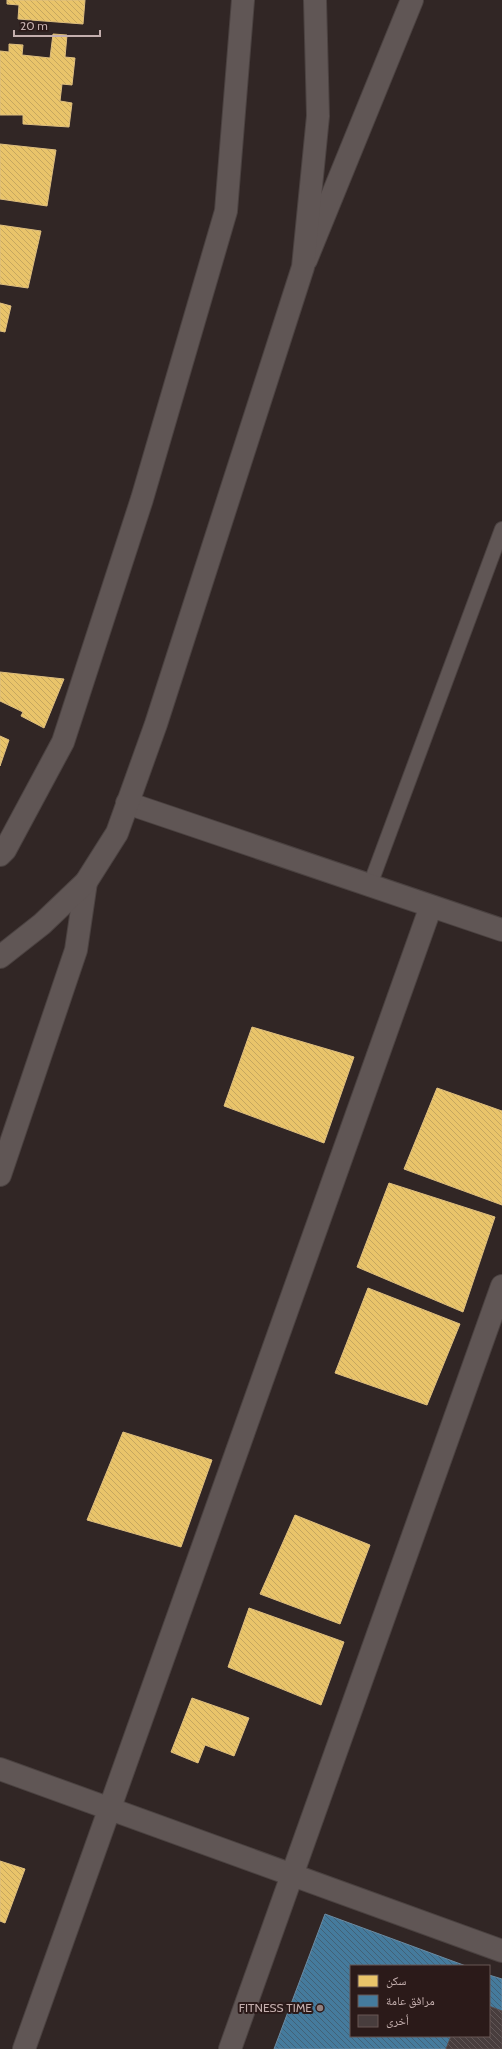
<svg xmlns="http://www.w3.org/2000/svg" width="502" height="2049" font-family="Cabin,'Noto Naskh Arabic',sans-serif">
<defs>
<pattern id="homes-back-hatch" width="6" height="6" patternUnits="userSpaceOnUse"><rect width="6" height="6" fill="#e9c46a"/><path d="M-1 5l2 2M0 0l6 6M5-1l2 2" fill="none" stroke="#c6a75f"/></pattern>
<pattern id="public-back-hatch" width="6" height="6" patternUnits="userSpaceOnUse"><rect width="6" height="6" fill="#457b9d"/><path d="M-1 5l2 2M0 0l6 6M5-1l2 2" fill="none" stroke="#426278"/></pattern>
<pattern id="building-back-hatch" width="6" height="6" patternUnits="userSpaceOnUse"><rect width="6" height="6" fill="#483d3d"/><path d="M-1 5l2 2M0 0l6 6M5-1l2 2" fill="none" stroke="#615656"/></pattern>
</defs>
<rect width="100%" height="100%" fill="#312625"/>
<path fill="url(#homes-back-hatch)" stroke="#debe7e" d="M 7,0 L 85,0 L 83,24 L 18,19 L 19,5 L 7,4 Z
M 53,34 L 67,35 L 65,57 L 75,58 L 72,85 L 62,84 L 60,101 L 72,103 L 69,127 L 23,124 L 23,115 L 0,115 L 0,51 L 9,52 L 9,44 L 23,45 L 22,55 L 50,58 Z
M 0,144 L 56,150 L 47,206 L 0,199 Z
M 0,225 L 41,231 L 28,288 L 0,284 Z
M 0,303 L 11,306 L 5,332 L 0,331 Z
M 0,672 L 64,679 L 44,728 L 21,716 L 23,712 L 0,701 Z
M 0,736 L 9,740 L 0,766 Z
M 252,1027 L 354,1057 L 324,1143 L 224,1106 Z
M 437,1088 L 502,1111 L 502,1205 L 404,1169 Z
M 389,1183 L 495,1217 L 463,1312 L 357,1267 Z
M 368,1288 L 460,1324 L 427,1405 L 335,1373 Z
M 123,1432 L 212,1460 L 181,1547 L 87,1520 Z
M 295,1515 L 370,1545 L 340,1624 L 260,1594 Z
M 249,1608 L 344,1642 L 321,1705 L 228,1667 Z
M 192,1698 L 249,1718 L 234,1756 L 205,1745 L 198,1763 L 171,1752 Z
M 0,1861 L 25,1869 L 5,1923 L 0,1921 Z"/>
<path fill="url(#public-back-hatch)" stroke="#6b8ba2" d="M 325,1914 L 466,1966 L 351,1966 L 351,2036 L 489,2036 L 489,1975 L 502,1979 L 502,2049 L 274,2049 Z"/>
<path fill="url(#building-back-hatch)" stroke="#5a4d4d" d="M 489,2006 L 502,2011 L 502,2049 L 446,2049 L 451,2036 L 489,2036 Z"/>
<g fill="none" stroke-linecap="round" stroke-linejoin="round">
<g stroke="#4b4241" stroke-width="16">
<path id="service" d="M 370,885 L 502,529"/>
</g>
<g stroke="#4b4241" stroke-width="24">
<path id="minor" d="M 306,260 L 412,0
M 127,803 L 502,930
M 0,1175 L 76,950 L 86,882
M 0,1769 L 502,1951
M 24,2049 L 431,906
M 230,2049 L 502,1286"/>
</g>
<g stroke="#4b4241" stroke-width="24">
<path id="tertiary" d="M 0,855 L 5,850 L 63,742 L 142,499 L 226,211 L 243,0
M 0,957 L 42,924 L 86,882 L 117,833 L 156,724 L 303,267 L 318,116 L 315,0"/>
</g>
<use href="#service" stroke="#605655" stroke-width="14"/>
<use href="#minor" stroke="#605655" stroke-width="22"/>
<use href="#tertiary" stroke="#605655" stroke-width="22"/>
</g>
<circle fill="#917f7e" stroke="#2b1a19" stroke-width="1.5" cx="320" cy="2008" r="4"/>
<g text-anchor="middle" stroke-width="4" stroke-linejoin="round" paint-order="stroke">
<g font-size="12" fill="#c4afae" stroke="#2b1a19" text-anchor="end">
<text x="312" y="2012">FITNESS TIME</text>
</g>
</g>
<rect x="350" y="1965" width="140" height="72" fill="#2b1a19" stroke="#685655"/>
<rect x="358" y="1975" width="20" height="12" fill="#e9c46a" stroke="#685655"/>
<text x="386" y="1985" font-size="12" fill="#c4afae">سكن</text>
<rect x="358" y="1995" width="20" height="12" fill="#457b9d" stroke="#685655"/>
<text x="386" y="2005" font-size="12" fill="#c4afae">مرافق عامة</text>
<rect x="358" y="2015" width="20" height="12" fill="#483d3d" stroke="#685655"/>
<text x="386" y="2025" font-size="12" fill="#c4afae">أخرى</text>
<path d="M14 30v6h86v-6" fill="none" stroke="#c4afae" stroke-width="2"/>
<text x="20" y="30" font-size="12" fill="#c4afae" stroke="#2b1a19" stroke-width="3" paint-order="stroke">20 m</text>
</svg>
